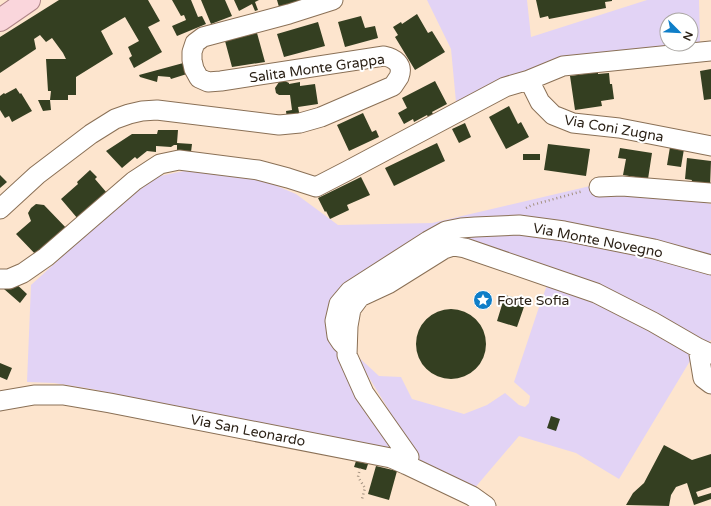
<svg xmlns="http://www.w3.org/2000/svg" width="711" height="506" font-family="'Varela Round',sans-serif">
<rect width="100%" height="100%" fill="#fde5ce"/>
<path fill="#e2d3f5" d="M 427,0 L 527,0 L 531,37 L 647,0 L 699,0 L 700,42 L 691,43 L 691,20 L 667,20 L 667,44 L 685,44 L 547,65 L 527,70 L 456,102 L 451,49 Z
M 184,171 L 260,179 L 296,194 L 338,225 L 432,223 L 603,183 L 711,204 L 711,340 L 690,361 L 619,479 L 576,453 L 519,436 L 473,490 L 420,461 L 354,353 L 379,376 L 401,377 L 412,399 L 464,414 L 487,405 L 505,393 L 519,405 L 525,407 L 529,403 L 530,396 L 514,382 L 538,310 L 551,274 L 464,242 L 353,298 L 343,338 L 342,367 L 353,390 L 368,417 L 398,456 L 92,389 L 54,383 L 27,382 L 31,285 L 108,215 L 155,177 Z"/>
<path fill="#343f21" d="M 59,0 L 148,0 L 160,21 L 148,27 L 162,52 L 134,68 L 129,58 L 132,56 L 128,47 L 139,41 L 125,17 L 101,31 L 113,54 L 76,77 L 76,95 L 68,95 L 68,100 L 50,100 L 51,91 L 48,91 L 46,59 L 66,59 L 63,53 L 52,38 L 46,42 L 40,35 L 34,39 L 36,49 L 0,73 L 0,37 Z
M 172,0 L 191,0 L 198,17 L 202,16 L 206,24 L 177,36 L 172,26 L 186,20 L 184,15 L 181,16 Z
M 201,0 L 225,0 L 232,16 L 211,24 Z
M 234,0 L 259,0 L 255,2 L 258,10 L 255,11 L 252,4 L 239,11 Z
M 277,0 L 303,0 L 303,1 L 279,7 Z
M 536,0 L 612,0 L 612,1 L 605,2 L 606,8 L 549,19 L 548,16 L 540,18 Z
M 417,14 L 428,33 L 432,31 L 445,52 L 415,70 L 395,37 L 398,35 L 393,27 L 401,22 L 402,24 Z
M 361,16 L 365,28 L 375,26 L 378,38 L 345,47 L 338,22 Z
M 318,22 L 325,46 L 284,57 L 277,34 Z
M 257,33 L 265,62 L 232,67 L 225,41 Z
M 187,62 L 190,73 L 171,79 L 170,77 L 158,76 L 157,82 L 140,77 L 139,75 Z
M 711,69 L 711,99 L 704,100 L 700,71 Z
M 598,72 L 598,74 L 609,73 L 610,84 L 612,84 L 614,99 L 601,101 L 602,106 L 575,110 L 570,76 Z
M 285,81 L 289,83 L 289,84 L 300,82 L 300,86 L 315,84 L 318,104 L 298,107 L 300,117 L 287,119 L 286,111 L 292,110 L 290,95 L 279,95 L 276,93 L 275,88 L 279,82 Z
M 435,81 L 447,104 L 432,112 L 435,118 L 430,121 L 427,115 L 414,122 L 413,119 L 404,124 L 398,113 L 407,108 L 402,98 Z
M 16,88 L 20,94 L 21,93 L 32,111 L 12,122 L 9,116 L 5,118 L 0,110 L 0,96 L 4,93 L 5,94 Z
M 38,100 L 50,100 L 51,110 L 43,111 Z
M 509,106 L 518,124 L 521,122 L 529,137 L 506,149 L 489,117 Z
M 363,113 L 372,132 L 376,130 L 379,137 L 349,151 L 337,125 Z
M 465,123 L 471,137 L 459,143 L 452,129 Z
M 158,130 L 178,130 L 177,143 L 192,144 L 191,152 L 177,151 L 177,145 L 174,145 L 171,147 L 156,146 L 156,152 L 147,151 L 137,159 L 135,157 L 122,168 L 106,151 L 132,134 L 157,134 Z
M 437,143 L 445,161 L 394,186 L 385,168 Z
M 548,144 L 590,149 L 586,176 L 544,170 Z
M 670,147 L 684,149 L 681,167 L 667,165 Z
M 620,148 L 652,153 L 648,179 L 623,175 L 626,159 L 618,158 Z
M 523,154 L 540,154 L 540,160 L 523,160 Z
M 687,158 L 711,161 L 710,186 L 691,183 L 692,180 L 685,179 Z
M 90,170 L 97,177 L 95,179 L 107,193 L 78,219 L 61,199 L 78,184 L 77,182 Z
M 0,175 L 7,182 L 0,188 Z
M 361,177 L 370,195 L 347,205 L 349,210 L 330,219 L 326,211 L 325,212 L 318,198 Z
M 36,204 L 44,205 L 70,232 L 39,258 L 16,234 L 31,221 L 28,213 L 31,208 Z
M 12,280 L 27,294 L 20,303 L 4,289 Z
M 505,295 L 526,301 L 517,327 L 497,321 Z
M416 344a35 35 0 1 1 70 0a35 35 0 1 1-70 0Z
M 0,363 L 12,368 L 7,380 L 0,377 Z
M 551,416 L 560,419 L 556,431 L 547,428 Z
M 664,445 L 692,460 L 711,454 L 711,487 L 696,492 L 698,497 L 711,493 L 711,499 L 694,505 L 687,483 L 676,487 L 671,495 L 669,506 L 626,505 L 633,493 L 644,483 Z
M 356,461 L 368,464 L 366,470 L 354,467 Z
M 376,466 L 397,471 L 389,500 L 368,494 Z"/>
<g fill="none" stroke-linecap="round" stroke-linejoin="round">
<g stroke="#8a7056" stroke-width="21">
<path id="minor" d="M 711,51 L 563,66 L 529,80 L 540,102 L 553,115 L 573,123 L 619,128 L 711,146
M 599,187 L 622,186 L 711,193
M 0,209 L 37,175 L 91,134 L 115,119 L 129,114 L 142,111 L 157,110 L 279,125 L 300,123 L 321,117 L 393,86 C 395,83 397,80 399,77 C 404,64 394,58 384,56 L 221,81 L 208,82 L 199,78 L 194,69 L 192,60 L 192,52 L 195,43 L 203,37 L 289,14 L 333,0
M 0,279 L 9,279 L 23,273 L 46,257 L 134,181 L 160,164 L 179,160 L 258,170 L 288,178 L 316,187 L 347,171 L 505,87 L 529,80
M 344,345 L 341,342 L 337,336 L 335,321 L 339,304 L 350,291 L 428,241 L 446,231 L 461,228 L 475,227 L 519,225 L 564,231 L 654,249 L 711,265
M 711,354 L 698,348 L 703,378 L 711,384
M 0,401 L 34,395 L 63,395 L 110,403 L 391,458 L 407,465 L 472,496 L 486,506
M 407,465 L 409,457 L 364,393 L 347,355 L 348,326 L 351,309 L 360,297 L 388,284 L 444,249 L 453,246 L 465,248 L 596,293 L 653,322 L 698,348"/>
</g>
<g stroke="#ae8487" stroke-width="24">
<path id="major" d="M 0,20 L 29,0"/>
</g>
<path stroke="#a2907e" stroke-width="2.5" stroke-dasharray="1 3" stroke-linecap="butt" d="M 526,208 L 532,205 L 583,191
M 360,468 L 358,477 L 365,488 L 362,499"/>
<use href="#minor" stroke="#fff" stroke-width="19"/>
<use href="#major" stroke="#fad6dc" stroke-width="22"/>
</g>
<defs>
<g id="sight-disc" transform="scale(1)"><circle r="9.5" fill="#0f7ec8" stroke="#fff"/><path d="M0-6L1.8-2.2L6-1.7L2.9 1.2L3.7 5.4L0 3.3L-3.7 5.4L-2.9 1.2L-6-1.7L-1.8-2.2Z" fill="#fff"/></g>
</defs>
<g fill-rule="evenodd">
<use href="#sight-disc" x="483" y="300"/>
</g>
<g text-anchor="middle" stroke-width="4" stroke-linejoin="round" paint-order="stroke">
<g font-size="14" fill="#291f14" stroke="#fff">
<text transform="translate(317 68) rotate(-8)" y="5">Salita Monte Grappa</text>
<text transform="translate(614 128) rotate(10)" y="5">Via Coni Zugna</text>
<text transform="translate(598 240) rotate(11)" y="5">Via Monte Novegno</text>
<text transform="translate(248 430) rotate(11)" y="5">Via San Leonardo</text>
</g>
<g font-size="14" fill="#291f14" stroke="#fff" text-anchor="start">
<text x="497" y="305">Forte Sofia</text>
</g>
</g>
<g transform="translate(679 32) rotate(114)"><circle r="19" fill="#ffffff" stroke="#a9a5a1"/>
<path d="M0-3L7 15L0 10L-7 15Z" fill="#0f7ec8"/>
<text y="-6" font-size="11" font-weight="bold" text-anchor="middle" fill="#291f14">N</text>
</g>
</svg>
